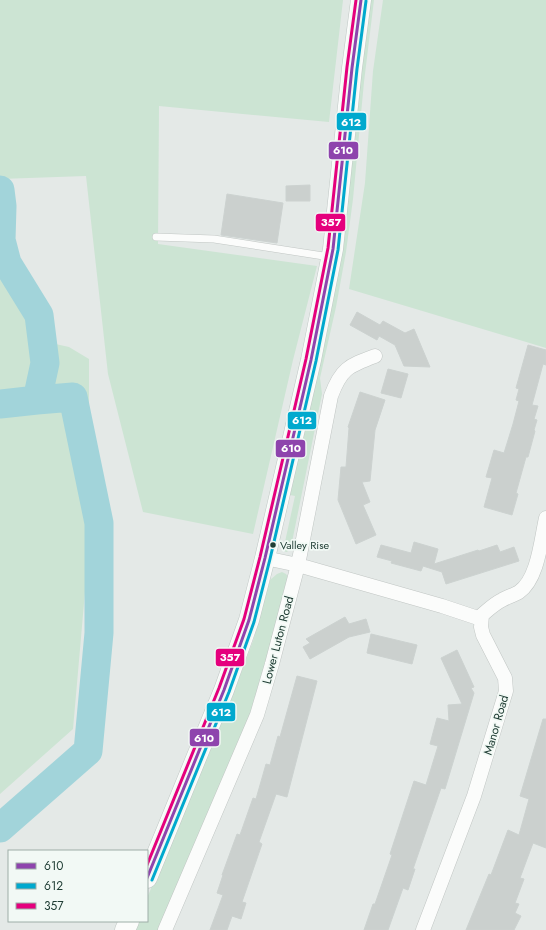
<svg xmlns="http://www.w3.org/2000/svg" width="546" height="930" font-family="Jost,sans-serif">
<rect width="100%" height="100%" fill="#e4e9e7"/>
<path fill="#cce4d3" d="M 0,0 L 343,0 L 329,122 L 159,106 L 158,244 L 317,266 L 293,360 L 253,534 L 143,512 L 108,374 L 86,176 L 0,179 Z
M 368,0 L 374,0 L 364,82 L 353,199 L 346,252 L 336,307 L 320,378 L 322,394 L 291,547 L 287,552 L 283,551 L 295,496 L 290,495 L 334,280 Z
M 383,0 L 546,0 L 546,348 L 349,289 L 365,183 L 373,71 Z
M 0,265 C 23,294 35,309 38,347 L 51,343 L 69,347 L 89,359 L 89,546 L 73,729 L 0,794 Z
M 282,572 L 286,574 L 288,577 L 253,711 L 158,930 L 133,930 L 137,921 L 147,921 L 147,898 L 232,697 L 253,641 L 270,580 L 277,574 Z"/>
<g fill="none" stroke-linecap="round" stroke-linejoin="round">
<path stroke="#a2d4da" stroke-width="29" d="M 0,190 L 2,206 L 1,240 L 7,263 L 39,315 L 45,363 L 37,400 L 0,404
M 0,828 L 88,751 L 99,633 L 99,523 L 73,397 L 37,400"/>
</g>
<path fill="#cbd0ce" stroke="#ccd2d0" d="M 310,185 L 310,201 L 286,201 L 286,186 Z
M 227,194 L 283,203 L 277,243 L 221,235 Z
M 357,312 L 380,325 L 383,321 L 405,333 L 414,329 L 430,367 L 404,366 L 395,345 L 379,336 L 377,340 L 350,325 Z
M 528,345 L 546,350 L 546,365 L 543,364 L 532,405 L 538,406 L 534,419 L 537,420 L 534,430 L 535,431 L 528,457 L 526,457 L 516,493 L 518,494 L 512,515 L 484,507 L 492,478 L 486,477 L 494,450 L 504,453 L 513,424 L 519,401 L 516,400 L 519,389 L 516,388 Z
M 388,369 L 408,374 L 401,398 L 381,393 Z
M 360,392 L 385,400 L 375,430 L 370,481 L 362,482 L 370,502 L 363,505 L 376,535 L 356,544 L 338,500 L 341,467 L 346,467 L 349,428 L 348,427 Z
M 414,542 L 438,549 L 434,564 L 478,550 L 479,551 L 497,545 L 500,552 L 514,547 L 519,561 L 446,584 L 442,572 L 423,566 L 421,571 L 391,563 L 392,561 L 377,557 L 381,545 L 411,553 Z
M 345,617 L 349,624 L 366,619 L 370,632 L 349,637 L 310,659 L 303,647 L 310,643 L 306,639 Z
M 371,634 L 417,645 L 412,664 L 367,653 Z
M 457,650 L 474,687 L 471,688 L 474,693 L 445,789 L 441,788 L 413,869 L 415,869 L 408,890 L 403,888 L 388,930 L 364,930 L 373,904 L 375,904 L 392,855 L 390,854 L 414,781 L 426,785 L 438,746 L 430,744 L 437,718 L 449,721 L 448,705 L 462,704 L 441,658 Z
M 297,676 L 317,681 L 287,797 L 276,794 L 259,842 L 262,844 L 242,902 L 246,903 L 241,919 L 232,916 L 227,930 L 210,930 L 223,895 L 217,893 L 223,875 L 222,875 L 237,834 L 240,835 L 253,798 L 256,799 L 266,764 L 270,765 L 278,736 L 280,737 Z
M 543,719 L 546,719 L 546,848 L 533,843 L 520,878 L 524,879 L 515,903 L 519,904 L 515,913 L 521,916 L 514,930 L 466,930 L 489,874 L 491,875 L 508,830 L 519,835 L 529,799 L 520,796 Z"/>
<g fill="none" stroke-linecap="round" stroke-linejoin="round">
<g stroke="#c1c6c4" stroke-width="8">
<path id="lane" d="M 156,237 L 214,239 L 330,257"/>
</g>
<g stroke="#c1c6c4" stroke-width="15">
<path id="street" d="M 265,558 L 298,565 L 442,606 L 481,619
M 165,930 L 257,715 L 272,664 L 298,565 L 331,396 C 341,369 348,366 375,356
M 423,930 L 474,796 L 506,691 L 505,678 L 483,635 L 481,627 L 482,615 C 489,609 494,604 502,600 C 507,597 514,595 519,592 C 538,579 541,540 546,518"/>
</g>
<g stroke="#bfc7c4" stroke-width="21">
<path id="secondary" d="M 147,878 L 224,690 L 249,620 L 265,558 L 311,360 L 333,249 L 352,68 L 361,0
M 125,930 L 129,921"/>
</g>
<use href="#lane" stroke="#fbfcfb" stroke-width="7"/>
<use href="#street" stroke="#fbfcfb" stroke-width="14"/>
<use href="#secondary" stroke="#fbfcfb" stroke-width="20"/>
<g stroke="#f2f9f5" stroke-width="6">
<path id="bus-1" d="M 147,878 L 224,690 L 249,620 L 265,558 L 311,360 L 333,249 L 352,68 L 361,0"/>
</g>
<g stroke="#f2f9f5" stroke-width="6">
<path id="bus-2" d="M 152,880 L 229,692 L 254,622 L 270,559 L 316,361 L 338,250 L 357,69 L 366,1"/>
</g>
<g stroke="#f2f9f5" stroke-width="6">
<path id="bus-3" d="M 147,865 L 219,688 L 244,619 L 260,557 L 306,359 L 328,248 L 347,67 L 356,0"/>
</g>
<use href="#bus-1" stroke="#8e44ad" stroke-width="3"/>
<use href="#bus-2" stroke="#00a9ce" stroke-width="3"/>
<use href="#bus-3" stroke="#e5007d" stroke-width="3"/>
</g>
<circle fill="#203e35" stroke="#f2f9f5" stroke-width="1.5" cx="273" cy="545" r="3.5"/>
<g text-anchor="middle" stroke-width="3.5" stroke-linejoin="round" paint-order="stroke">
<g font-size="11" fill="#203e35" stroke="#f2f9f5" text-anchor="start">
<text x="280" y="549">Valley Rise</text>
</g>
<g font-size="12" fill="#203e35" stroke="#f2f9f5">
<text transform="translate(278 640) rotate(-75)" y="4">Lower Luton Road</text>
<text transform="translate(496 725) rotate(-74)" y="4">Manor Road</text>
</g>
</g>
<g stroke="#f2f9f5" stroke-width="1.5">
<rect x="336" y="112" width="31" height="19" rx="4" fill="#00a9ce"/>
<rect x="328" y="141" width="31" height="19" rx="4" fill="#8e44ad"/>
<rect x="315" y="213" width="31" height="19" rx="4" fill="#e5007d"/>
<rect x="287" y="411" width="30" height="19" rx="4" fill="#00a9ce"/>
<rect x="275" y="439" width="31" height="19" rx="4" fill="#8e44ad"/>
<rect x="215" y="648" width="30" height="19" rx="4" fill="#e5007d"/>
<rect x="206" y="702" width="30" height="20" rx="4" fill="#00a9ce"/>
<rect x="189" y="728" width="31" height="19" rx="4" fill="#8e44ad"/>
</g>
<g font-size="11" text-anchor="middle" font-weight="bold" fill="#fff">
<text x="351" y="126">612</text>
<text x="343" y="154">610</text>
<text x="331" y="226">357</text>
<text x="302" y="424">612</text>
<text x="291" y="452">610</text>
<text x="230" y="661">357</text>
<text x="221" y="716">612</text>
<text x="204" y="742">610</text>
</g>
<rect x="8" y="850" width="140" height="72" fill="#f2f9f5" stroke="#9eaea8"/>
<rect x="16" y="863" width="20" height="6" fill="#8e44ad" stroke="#9eaea8"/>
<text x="44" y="870" font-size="12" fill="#203e35">610</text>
<rect x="16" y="883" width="20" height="6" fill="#00a9ce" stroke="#9eaea8"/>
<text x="44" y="890" font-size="12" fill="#203e35">612</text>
<rect x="16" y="903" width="20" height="6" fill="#e5007d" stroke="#9eaea8"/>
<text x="44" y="910" font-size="12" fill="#203e35">357</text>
</svg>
